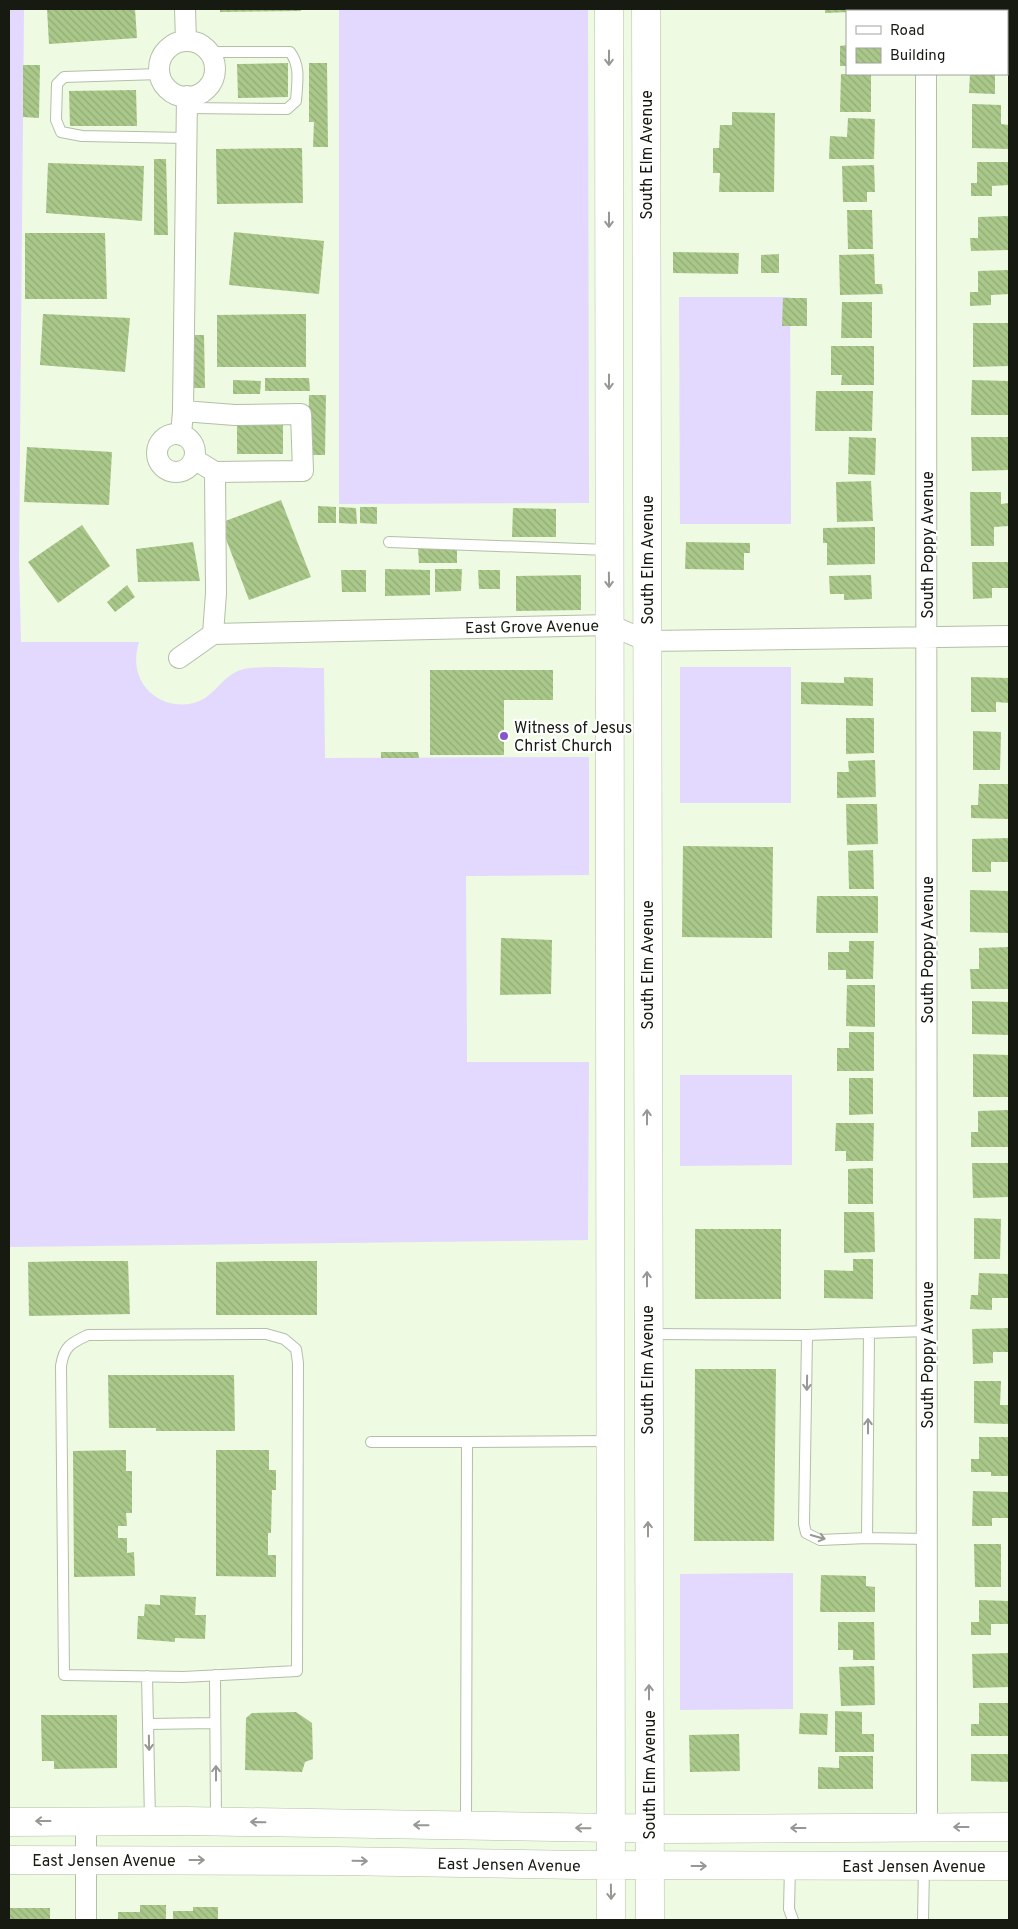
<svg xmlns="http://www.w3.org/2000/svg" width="1018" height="1929" font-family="Overpass,sans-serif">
<defs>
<pattern id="building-back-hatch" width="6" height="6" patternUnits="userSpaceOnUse" patternTransform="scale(1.25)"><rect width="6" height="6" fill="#aac88a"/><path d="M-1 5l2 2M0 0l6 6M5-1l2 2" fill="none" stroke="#92ab76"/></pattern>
</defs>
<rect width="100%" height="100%" fill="#eefae1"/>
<path fill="#e3d8fe" d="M 9,9 L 24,9 L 19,560 L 21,642 L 139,642 C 134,658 135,674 146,688 C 160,705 186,710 205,698 C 219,689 226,673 244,669 C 269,665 298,668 324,668 L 325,758 L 589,757 L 589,875 L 466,876 L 467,1062 L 589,1062 L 588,1240 L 9,1247 Z
M 339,9 L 588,9 L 589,503 L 339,504 Z
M 679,297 L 790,297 L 791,524 L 680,524 Z
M 680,667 L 791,667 L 791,803 L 680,803 Z
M 680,1075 L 792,1075 L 792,1165 L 680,1166 Z
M 793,1573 L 793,1709 L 680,1710 L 680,1574 Z"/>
<path fill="url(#building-back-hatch)" d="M 47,9 L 135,9 L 137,38 L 49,44 Z
M 220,9 L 301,9 L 301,11 L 220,12 Z
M 825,9 L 875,9 L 875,11 L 825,13 Z
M 972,9 L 1009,9 L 1009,42 L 1007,42 L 1007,11 L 972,11 Z
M 847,45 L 847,66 L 840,66 L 840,46 Z
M 288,63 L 288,97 L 238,98 L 237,64 Z
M 309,63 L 327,63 L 328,147 L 313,147 L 314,122 L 309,122 Z
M 23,65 L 40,65 L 39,118 L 23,117 Z
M 841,74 L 871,74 L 871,112 L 840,112 Z
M 970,74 L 995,74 L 995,94 L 969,93 Z
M 136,90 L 137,126 L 70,126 L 69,91 Z
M 972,104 L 1001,105 L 1001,124 L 1009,125 L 1009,149 L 972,148 Z
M 732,112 L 775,113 L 774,192 L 719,192 L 720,173 L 713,173 L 713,148 L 719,148 L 720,125 L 732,125 Z
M 848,118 L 875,119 L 874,159 L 829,159 L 830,136 L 847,137 Z
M 302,148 L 303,203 L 217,204 L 216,149 Z
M 154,159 L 166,159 L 168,235 L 154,235 Z
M 977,162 L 1009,162 L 1009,185 L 992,186 L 992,196 L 971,196 L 971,183 L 977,183 Z
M 48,163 L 144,166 L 142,221 L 46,213 Z
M 874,165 L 875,192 L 867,192 L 867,202 L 843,202 L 842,166 Z
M 847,210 L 872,210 L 873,249 L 848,249 Z
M 1009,216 L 1009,250 L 971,251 L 970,238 L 978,238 L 978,217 Z
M 234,232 L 324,241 L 319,294 L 229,285 Z
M 25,233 L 105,233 L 107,299 L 25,299 Z
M 673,252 L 739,253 L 738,274 L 673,273 Z
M 779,254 L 779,273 L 761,273 L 761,255 Z
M 874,254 L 875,284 L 882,284 L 883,294 L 840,295 L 839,255 Z
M 1009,270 L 1009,294 L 991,295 L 991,305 L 970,306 L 970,292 L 978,292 L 978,271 Z
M 783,298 L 807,298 L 807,326 L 782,326 Z
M 842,302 L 872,302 L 872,338 L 841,338 Z
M 43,314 L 130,318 L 125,372 L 40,365 Z
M 306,314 L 306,367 L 217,367 L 217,315 Z
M 973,323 L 1009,323 L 1009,366 L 973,367 Z
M 191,335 L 204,335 L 205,388 L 192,388 Z
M 831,346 L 874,346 L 874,385 L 841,385 L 842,375 L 831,375 Z
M 265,378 L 309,378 L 310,391 L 265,391 Z
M 233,380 L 261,381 L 260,394 L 233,394 Z
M 972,380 L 1009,381 L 1009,415 L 971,415 Z
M 816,391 L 873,391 L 872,431 L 815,431 Z
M 309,395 L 326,395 L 325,455 L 308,455 Z
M 237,418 L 283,418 L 283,454 L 237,454 Z
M 849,437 L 876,438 L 875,475 L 848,474 Z
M 971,437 L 1009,437 L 1009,470 L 972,471 Z
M 27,447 L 112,452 L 109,505 L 24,502 Z
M 871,481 L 873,521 L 837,522 L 836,482 Z
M 970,492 L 1001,492 L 1001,504 L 1009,503 L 1009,526 L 994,527 L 994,546 L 971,546 Z
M 281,500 L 311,577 L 249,600 L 220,523 Z
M 318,506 L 336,507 L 336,523 L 318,523 Z
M 339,507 L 356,508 L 357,524 L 339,523 Z
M 360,507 L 377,507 L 377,524 L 360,523 Z
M 513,508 L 556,509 L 556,537 L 512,537 Z
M 82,525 L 110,566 L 58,603 L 28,562 Z
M 875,527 L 875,564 L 827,565 L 827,543 L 823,543 L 823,528 Z
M 193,542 L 200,581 L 138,582 L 136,549 Z
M 686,542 L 750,543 L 750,553 L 744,553 L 744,570 L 685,569 Z
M 457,547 L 457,563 L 419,563 L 418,548 Z
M 972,562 L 1009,562 L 1009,588 L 992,588 L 992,598 L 973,599 Z
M 385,569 L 430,570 L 430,595 L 385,596 Z
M 435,569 L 462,569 L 461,591 L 435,592 Z
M 341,570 L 366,570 L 366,592 L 342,592 Z
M 478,570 L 500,570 L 500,589 L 479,589 Z
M 581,575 L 581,610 L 516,611 L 516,576 Z
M 871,575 L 872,599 L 844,600 L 844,594 L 830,594 L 829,576 Z
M 127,585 L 135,597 L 115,612 L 107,602 Z
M 430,670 L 553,670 L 553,700 L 504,700 L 504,755 L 430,755 Z
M 844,677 L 873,678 L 873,706 L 801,704 L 801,682 L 844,683 Z
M 971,677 L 1009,678 L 1009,703 L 996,702 L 996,712 L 971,712 Z
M 846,718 L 874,718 L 874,753 L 846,754 Z
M 973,731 L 1001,732 L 1000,770 L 973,770 Z
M 381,752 L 418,752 L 419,758 L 381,758 Z
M 875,760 L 876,797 L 837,798 L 837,772 L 849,772 L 848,761 Z
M 979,784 L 1009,784 L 1009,819 L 971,818 L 971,805 L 978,805 Z
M 846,804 L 877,804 L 878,844 L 847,845 Z
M 1009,838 L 1009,862 L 991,862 L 991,872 L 972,872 L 972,839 Z
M 683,846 L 773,847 L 772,938 L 682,937 Z
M 873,850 L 874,889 L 849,889 L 848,851 Z
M 970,890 L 1009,891 L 1009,933 L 970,932 Z
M 817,896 L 878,896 L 878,933 L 816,933 Z
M 501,938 L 552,940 L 551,994 L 500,995 Z
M 849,941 L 874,941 L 873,979 L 846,979 L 846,970 L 828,970 L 828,952 L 849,952 Z
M 1009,947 L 1009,989 L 971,989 L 970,969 L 979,969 L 979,948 Z
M 847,985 L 875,985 L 875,1027 L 846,1026 Z
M 972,1001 L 1009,1002 L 1009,1035 L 972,1034 Z
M 849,1032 L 874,1032 L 874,1071 L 837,1071 L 837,1048 L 849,1048 Z
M 973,1054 L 1009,1055 L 1009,1097 L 973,1097 Z
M 849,1078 L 873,1078 L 873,1114 L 849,1115 Z
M 1009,1110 L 1009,1147 L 971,1147 L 971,1132 L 978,1132 L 978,1111 Z
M 836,1123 L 874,1123 L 873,1161 L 846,1161 L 846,1151 L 835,1151 Z
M 972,1163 L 1009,1163 L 1009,1197 L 973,1198 Z
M 873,1168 L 873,1204 L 848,1204 L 848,1169 Z
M 844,1212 L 874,1212 L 875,1252 L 844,1253 Z
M 974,1218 L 1001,1219 L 1000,1259 L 974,1259 Z
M 695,1229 L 781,1229 L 781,1299 L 695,1299 Z
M 853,1259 L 873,1259 L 873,1299 L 824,1298 L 824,1270 L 853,1271 Z
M 77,1261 L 128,1261 L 130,1314 L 29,1316 L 28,1262 Z
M 265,1261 L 317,1261 L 317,1315 L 216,1315 L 216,1262 Z
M 979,1273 L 1009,1274 L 1009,1298 L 992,1298 L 992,1310 L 970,1309 L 971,1295 L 978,1295 Z
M 1009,1328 L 1009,1352 L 993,1352 L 993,1363 L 973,1364 L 972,1329 Z
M 695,1369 L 776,1369 L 774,1541 L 694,1541 Z
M 108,1375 L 234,1375 L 235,1431 L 156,1431 L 156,1428 L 109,1428 Z
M 974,1381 L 1001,1381 L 1000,1405 L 1009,1405 L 1009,1424 L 974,1423 Z
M 979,1437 L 1009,1437 L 1009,1476 L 991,1476 L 991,1472 L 971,1472 L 971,1459 L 979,1459 Z
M 126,1450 L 126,1471 L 132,1471 L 132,1513 L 126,1513 L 127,1526 L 118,1526 L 118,1538 L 127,1538 L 127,1553 L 134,1552 L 135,1576 L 74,1577 L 73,1451 Z
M 216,1450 L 269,1450 L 269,1470 L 276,1470 L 276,1490 L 272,1490 L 271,1533 L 268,1533 L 268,1555 L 276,1555 L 276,1577 L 216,1576 Z
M 973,1491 L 1009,1492 L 1009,1518 L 992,1518 L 992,1526 L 972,1526 Z
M 974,1544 L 1001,1544 L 1001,1587 L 975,1587 Z
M 821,1575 L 866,1576 L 866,1586 L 875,1587 L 875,1612 L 820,1612 Z
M 160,1595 L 196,1597 L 195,1615 L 206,1615 L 205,1639 L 175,1638 L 175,1642 L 137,1639 L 138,1616 L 144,1616 L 145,1604 L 160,1605 Z
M 979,1600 L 1009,1601 L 1009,1624 L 991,1624 L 991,1635 L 971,1635 L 971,1622 L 979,1622 Z
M 838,1622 L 874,1622 L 875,1660 L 853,1660 L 853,1650 L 838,1650 Z
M 1009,1653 L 1009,1687 L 973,1688 L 972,1654 Z
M 874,1666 L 875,1705 L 841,1706 L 839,1667 Z
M 979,1703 L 1009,1703 L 1009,1736 L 971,1736 L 971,1724 L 979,1724 Z
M 835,1711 L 862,1712 L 862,1734 L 874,1734 L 874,1752 L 835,1752 Z
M 296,1712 L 312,1723 L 313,1759 L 305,1762 L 302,1772 L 245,1770 L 246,1718 L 252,1713 Z
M 800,1713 L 828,1714 L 827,1735 L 799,1734 Z
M 41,1715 L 117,1715 L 117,1768 L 54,1769 L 54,1761 L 42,1761 Z
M 739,1734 L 740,1771 L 690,1772 L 689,1735 Z
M 971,1754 L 1009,1754 L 1009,1782 L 971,1781 Z
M 839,1756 L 873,1756 L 873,1789 L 818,1789 L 818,1767 L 839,1768 Z
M 140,1905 L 166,1905 L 166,1920 L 118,1920 L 118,1912 L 140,1912 Z
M 193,1907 L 218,1907 L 218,1920 L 173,1920 L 173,1911 L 193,1911 Z
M 9,1908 L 50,1908 L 50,1920 L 9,1920 Z"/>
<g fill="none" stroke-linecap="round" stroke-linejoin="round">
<g stroke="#b3bfa7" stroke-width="12">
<path id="lane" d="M 160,74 L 64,77 L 57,84 L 56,120 L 61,132 L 82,136 L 187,138
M 187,108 L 287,109 L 296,101 C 297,84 301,66 290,52 L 210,52
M 389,542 L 608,550
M 266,1334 L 284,1339 L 296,1349 L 298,1363 L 297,1671 L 183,1677 L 64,1675 L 61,1366 C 64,1346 71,1343 88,1335 Z
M 650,1334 L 807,1335 L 927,1331
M 807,1335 L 804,1524 L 806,1533 L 820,1540 L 867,1538 L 869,1333
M 371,1442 L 467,1442
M 867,1538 L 927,1539
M 215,1675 L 216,1821
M 147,1676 L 150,1820
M 148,1724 L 215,1723
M 466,1824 L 467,1442 L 610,1441
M 790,1867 L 789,1909 L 793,1920
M 923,1920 L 924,1867"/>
</g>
<g stroke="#b3bfa7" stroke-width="22">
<path id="street" d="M 185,9 L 186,41
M 926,9 L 926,11
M159 69a28 28 0 1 1 56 0a28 28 0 1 1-56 0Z
M 926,74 L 927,1827
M 183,411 L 235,415 L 301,414 L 303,471 L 215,472
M157 453a19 19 0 1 1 38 0a19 19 0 1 1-38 0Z
M 181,435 L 183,411 L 187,96
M 194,459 L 215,472 L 216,593 L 213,634
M 179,658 L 213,634 L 610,625 L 647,641 L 1009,636
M 86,1920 L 86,1821"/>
</g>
<g stroke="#b3bfa7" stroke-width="29">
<path id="secondary" d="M 609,9 L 611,1920
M 646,9 L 650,1920
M 9,1822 L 187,1821 L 677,1829 L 1009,1827
M 9,1860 L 336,1861 L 581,1865 L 1009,1866"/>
</g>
<use href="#lane" stroke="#fff" stroke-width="10"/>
<use href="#street" stroke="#fff" stroke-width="20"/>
<use href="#secondary" stroke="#fff" stroke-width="28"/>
</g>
<defs><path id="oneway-shaft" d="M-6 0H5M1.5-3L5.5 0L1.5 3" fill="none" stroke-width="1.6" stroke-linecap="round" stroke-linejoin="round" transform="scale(1.25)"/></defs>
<g stroke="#969894">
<use href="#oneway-shaft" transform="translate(609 58) rotate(90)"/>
<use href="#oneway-shaft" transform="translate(609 220) rotate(90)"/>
<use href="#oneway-shaft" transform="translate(609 382) rotate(90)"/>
<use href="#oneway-shaft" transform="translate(609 580) rotate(89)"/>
<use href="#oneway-shaft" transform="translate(647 1117) rotate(-90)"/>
<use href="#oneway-shaft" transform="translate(647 1279) rotate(-90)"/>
<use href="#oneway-shaft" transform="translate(807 1383) rotate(91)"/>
<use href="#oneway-shaft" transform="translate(868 1426) rotate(-90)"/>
<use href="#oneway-shaft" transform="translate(648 1529) rotate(-90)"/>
<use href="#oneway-shaft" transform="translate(818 1537) rotate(16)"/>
<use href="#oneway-shaft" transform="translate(649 1692) rotate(-90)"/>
<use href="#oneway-shaft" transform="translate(149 1743) rotate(89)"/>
<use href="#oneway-shaft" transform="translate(216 1773) rotate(-90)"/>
<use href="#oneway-shaft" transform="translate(43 1821) rotate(180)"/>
<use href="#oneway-shaft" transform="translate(258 1822) rotate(-179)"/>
<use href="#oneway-shaft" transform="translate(421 1825) rotate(-179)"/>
<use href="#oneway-shaft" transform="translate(961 1827) rotate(180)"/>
<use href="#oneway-shaft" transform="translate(583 1828) rotate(-179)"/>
<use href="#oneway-shaft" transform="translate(798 1828) rotate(180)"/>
<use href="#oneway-shaft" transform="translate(197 1860)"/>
<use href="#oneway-shaft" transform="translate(360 1861) rotate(1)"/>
<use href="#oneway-shaft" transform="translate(699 1866)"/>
<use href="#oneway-shaft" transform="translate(611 1892) rotate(89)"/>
</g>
<circle fill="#8455ce" stroke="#fff" stroke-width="2" cx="504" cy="736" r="5"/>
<g text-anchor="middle" stroke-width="4.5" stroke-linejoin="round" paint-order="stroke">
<g font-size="16" fill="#161a11" stroke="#fff">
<text transform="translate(646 155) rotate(-90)" y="6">South Elm Avenue</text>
<text transform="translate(927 545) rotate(-90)" y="6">South Poppy Avenue</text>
<text transform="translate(647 560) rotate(-90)" y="6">South Elm Avenue</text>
<text transform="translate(532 626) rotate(-1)" y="6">East Grove Avenue</text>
<text transform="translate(927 950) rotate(-90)" y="6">South Poppy Avenue</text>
<text transform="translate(647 965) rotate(-90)" y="6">South Elm Avenue</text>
<text transform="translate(927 1355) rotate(-90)" y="6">South Poppy Avenue</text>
<text transform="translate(647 1370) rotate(-90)" y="6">South Elm Avenue</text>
<text transform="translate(649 1775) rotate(-90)" y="6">South Elm Avenue</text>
<text x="104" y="1866">East Jensen Avenue</text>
<text transform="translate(509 1864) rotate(1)" y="6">East Jensen Avenue</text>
<text x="914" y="1872">East Jensen Avenue</text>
</g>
<g font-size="16" fill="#161a11" stroke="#fff" text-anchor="start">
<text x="514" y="733">Witness of Jesus<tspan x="514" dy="18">Christ Church</tspan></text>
</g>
</g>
<rect width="1018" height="1929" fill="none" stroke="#161a11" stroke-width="20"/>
<rect x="846" y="10" width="162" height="65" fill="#ffffff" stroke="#a2a3a0"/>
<rect x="856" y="26" width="25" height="8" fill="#ffffff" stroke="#a2a3a0"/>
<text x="890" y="35" font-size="15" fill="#161a11">Road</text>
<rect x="856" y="48" width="25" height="15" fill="url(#building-back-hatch)" stroke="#a2a3a0"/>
<text x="890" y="60" font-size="15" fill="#161a11">Building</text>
</svg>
